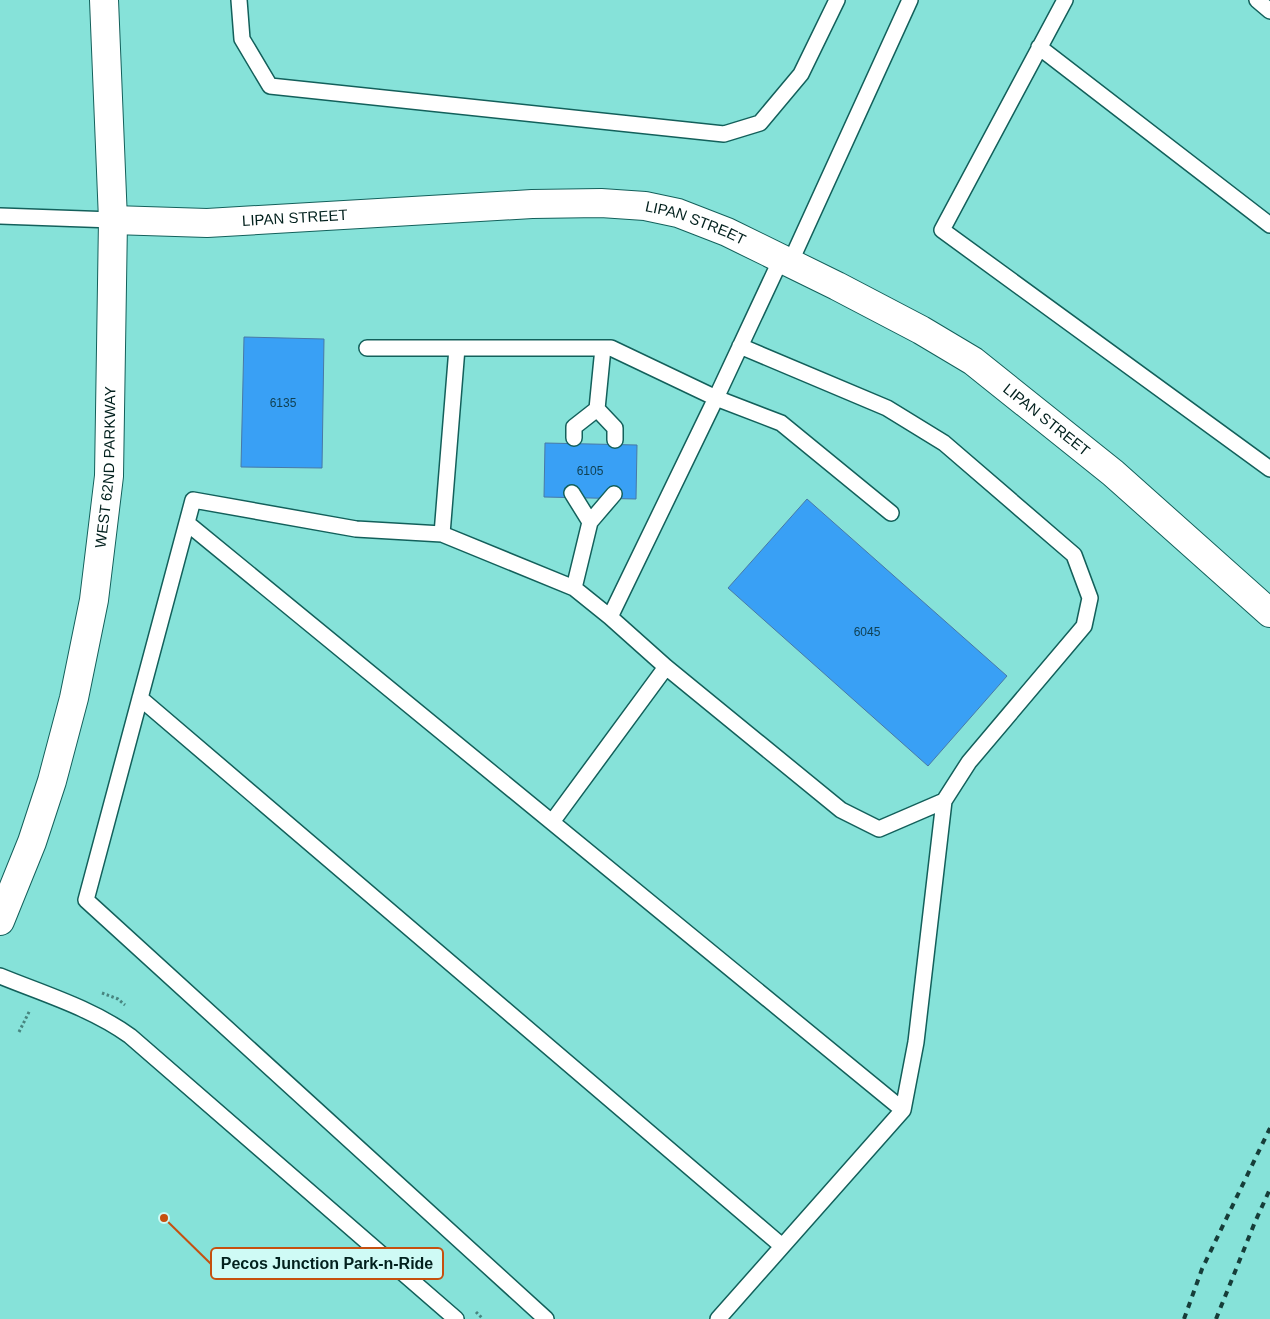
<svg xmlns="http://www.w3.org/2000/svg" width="1270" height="1319" font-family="Helvetica,sans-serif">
<rect width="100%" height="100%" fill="#86e2d9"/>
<path fill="#39a0f5" stroke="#4879a7" d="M 244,337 L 324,339 L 322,468 L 241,467 Z
M 545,443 L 637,445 L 636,499 L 544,497 Z
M 807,499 L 1007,676 L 928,766 L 728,588 Z"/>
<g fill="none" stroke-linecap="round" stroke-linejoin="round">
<g stroke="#13605b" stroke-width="18">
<path id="lane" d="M 239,0 L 242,39 L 270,86 L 724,134 L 760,123 L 801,74 L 837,0
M 1065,0 L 942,230 L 1270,469
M 1257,0 L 1270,11
M 1039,47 L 1270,225
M 0,216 L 113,220
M 790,263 L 910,0
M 740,346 L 887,408 L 944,443 L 1074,555 L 1090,598 L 1084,626 L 969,762 L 944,801 L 879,829 L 841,810 L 666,667 L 610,617 L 716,398 L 781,423 L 891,513
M 367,348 L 611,348 L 716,398 L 781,259
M 457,348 L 442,534 L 356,529 L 193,500 L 86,900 L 546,1319
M 597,409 L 603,348
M 574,438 L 574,427 L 597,409 L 615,428 L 615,440
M 572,493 L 590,522 L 614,494
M 187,523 L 903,1110 L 718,1319
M 442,534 L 574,588 L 610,617
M 574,588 L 590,522
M 140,698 L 782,1246
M 552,822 L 666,667
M 0,976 C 44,994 91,1008 130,1036 L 456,1319
M 903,1110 L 916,1042 L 944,801"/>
</g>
<g stroke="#13605b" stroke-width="30">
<g id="street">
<path id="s1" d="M 113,220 L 207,223 L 532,204 L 601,203 L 645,206 L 678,213 L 727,232 L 837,286 L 921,330 L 973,361 L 1113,473 L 1270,613"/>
</g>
</g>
<g stroke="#13605b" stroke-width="30">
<g id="secondary">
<path id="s2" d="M 0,921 L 32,842 L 52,781 L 74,698 L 94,600 L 109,476 L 113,220 L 104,0"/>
</g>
</g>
<path stroke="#47857f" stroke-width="3" stroke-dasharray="2.5 2.5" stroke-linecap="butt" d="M 102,993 L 118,999 L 125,1005
M 19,1032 L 30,1010
M 476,1312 L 483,1319"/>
<use href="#lane" stroke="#fff" stroke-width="15"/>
<use href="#street" stroke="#fff" stroke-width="28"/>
<use href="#secondary" stroke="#fff" stroke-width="28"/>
<path stroke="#163d39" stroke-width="4" stroke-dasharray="6 6" stroke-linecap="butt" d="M 1184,1319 L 1202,1269 L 1270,1128
M 1216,1319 L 1255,1222 L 1270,1189"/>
</g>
<g text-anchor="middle" stroke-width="4" stroke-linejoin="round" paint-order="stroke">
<g font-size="12" fill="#104053">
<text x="283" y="407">6135</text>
<text x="590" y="475">6105</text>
<text x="867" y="636">6045</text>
</g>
<g font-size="15" fill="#02201d" stroke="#cffaf5">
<text dy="5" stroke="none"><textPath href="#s1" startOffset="182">LIPAN STREET</textPath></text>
<text dy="5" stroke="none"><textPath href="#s1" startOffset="586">LIPAN STREET</textPath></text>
<text dy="5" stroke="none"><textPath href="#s1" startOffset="991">LIPAN STREET</textPath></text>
<text dy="5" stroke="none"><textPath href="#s2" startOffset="469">WEST 62ND PARKWAY</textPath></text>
</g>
</g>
<path fill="none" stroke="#c6500f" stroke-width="2" d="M164 1218L211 1264"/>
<circle fill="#c6500f" stroke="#cffaf5" stroke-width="2" cx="164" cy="1218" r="5"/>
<rect fill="#cffaf5" stroke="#c6500f" stroke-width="2" x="211" y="1248" width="232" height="31" rx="5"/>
<g font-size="16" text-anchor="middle" font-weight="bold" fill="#02201d">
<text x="327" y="1269">Pecos Junction Park-n-Ride</text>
</g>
</svg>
